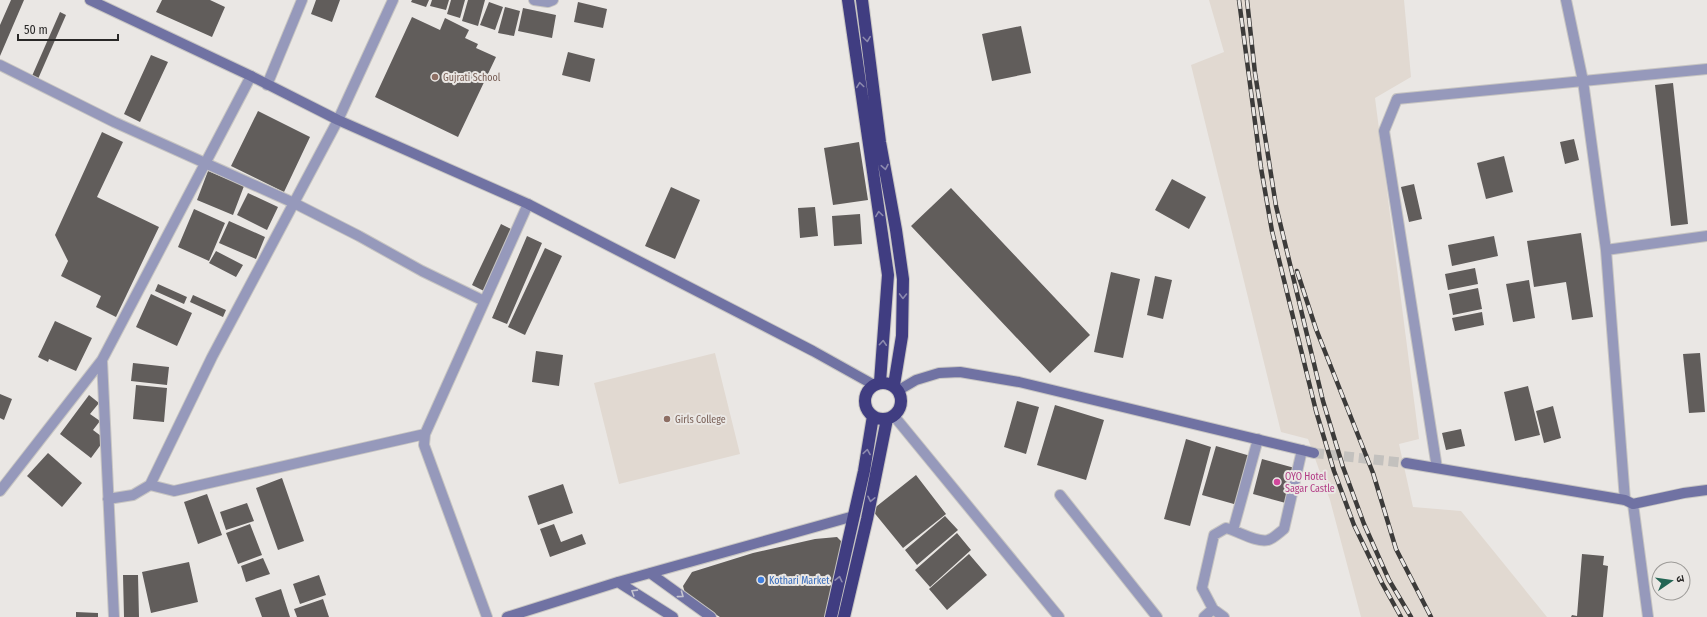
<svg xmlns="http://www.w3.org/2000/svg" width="1707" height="617" font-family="'Fira Sans Condensed','Noto Sans Devanagari',sans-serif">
<rect width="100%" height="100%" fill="#eae7e4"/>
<path fill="#e1d9d1" d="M 1209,0 L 1404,0 L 1411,77 L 1375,98 L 1419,439 L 1399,444 L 1413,507 L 1461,511 L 1547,617 L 1361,617 L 1330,500 L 1308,439 L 1281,432 L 1191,65 L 1224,52 Z
M 715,353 L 740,454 L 619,484 L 594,383 Z"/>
<path fill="#615d5b" d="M 11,0 L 24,0 L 0,56 L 0,25 Z
M 162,0 L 210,0 L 225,7 L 212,37 L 156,12 Z
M 316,0 L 340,0 L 332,22 L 311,14 Z
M 412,0 L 429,0 L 426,7 L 411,2 Z
M 432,0 L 449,0 L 446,10 L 430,6 Z
M 451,0 L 465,0 L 460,18 L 447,14 Z
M 468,0 L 485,0 L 478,26 L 462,21 Z
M 489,2 L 503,7 L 495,30 L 480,25 Z
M 578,2 L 607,9 L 603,28 L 574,22 Z
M 505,7 L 520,11 L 514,36 L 498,33 Z
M 523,8 L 556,15 L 552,38 L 518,31 Z
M 60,12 L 66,15 L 38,79 L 32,76 Z
M 412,17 L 440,30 L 445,18 L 469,30 L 465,38 L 478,44 L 476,48 L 496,57 L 458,137 L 375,97 Z
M 1021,26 L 1031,73 L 992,81 L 982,34 Z
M 568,52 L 595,59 L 590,82 L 562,75 Z
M 151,55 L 168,62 L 140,122 L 124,114 Z
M 1673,83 L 1688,224 L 1671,226 L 1655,85 Z
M 258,111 L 310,137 L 284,192 L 231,166 Z
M 102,132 L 123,142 L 97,197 L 159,227 L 116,317 L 96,307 L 101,296 L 61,276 L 68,261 L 55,235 Z
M 1574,139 L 1579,160 L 1565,164 L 1560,142 Z
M 859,142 L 868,200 L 833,205 L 824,148 Z
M 1504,156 L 1513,192 L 1486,199 L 1477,163 Z
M 208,171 L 244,186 L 233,215 L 197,200 Z
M 1172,179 L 1206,197 L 1189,229 L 1155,210 Z
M 1414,184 L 1422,219 L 1409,222 L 1401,187 Z
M 671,187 L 700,200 L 675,259 L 645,246 Z
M 951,188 L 1090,335 L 1050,373 L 911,226 Z
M 248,193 L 278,207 L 267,230 L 237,215 Z
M 815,207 L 818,236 L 800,238 L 798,208 Z
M 194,209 L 225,223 L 209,261 L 178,247 Z
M 860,214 L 862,244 L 834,246 L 832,216 Z
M 229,221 L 265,237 L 256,259 L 219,243 Z
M 501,224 L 515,231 L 486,292 L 472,285 Z
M 1581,233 L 1593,317 L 1572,320 L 1566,282 L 1534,287 L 1527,241 Z
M 527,236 L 542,243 L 507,324 L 492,318 Z
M 1494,236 L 1498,256 L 1452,266 L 1448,245 Z
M 545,248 L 562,256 L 525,335 L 508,327 Z
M 216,251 L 243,265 L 236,277 L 209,263 Z
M 1475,268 L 1478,284 L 1448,290 L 1445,274 Z
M 1111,272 L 1140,279 L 1123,358 L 1094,352 Z
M 1155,276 L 1172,280 L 1163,319 L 1147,315 Z
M 1529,280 L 1535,318 L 1513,322 L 1506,284 Z
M 158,284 L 187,297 L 184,304 L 155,291 Z
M 1478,288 L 1482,309 L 1453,315 L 1449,294 Z
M 151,294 L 192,313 L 177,346 L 136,327 Z
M 193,295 L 226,310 L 223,317 L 190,302 Z
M 1482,312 L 1484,325 L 1455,331 L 1452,318 Z
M 55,321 L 92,338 L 76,371 L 49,359 L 48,362 L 38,357 Z
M 536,351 L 563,355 L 559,386 L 532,382 Z
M 1700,353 L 1705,412 L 1689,413 L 1683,354 Z
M 133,363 L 169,367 L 167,385 L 131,381 Z
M 136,385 L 167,388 L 164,422 L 133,419 Z
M 1528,386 L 1540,435 L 1515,441 L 1504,392 Z
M 0,394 L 12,399 L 4,420 L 0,418 Z
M 89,395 L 99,403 L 90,414 L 100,421 L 93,430 L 105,439 L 91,458 L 60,434 Z
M 1017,401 L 1039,407 L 1026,454 L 1004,447 Z
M 1055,405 L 1104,420 L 1086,480 L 1037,465 Z
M 1553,406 L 1561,438 L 1544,443 L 1536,411 Z
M 1461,429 L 1465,446 L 1446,450 L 1442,433 Z
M 1186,439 L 1211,447 L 1190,526 L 1164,519 Z
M 1216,446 L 1254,457 L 1241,506 L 1202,495 Z
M 48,453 L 82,483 L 62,507 L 27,476 Z
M 1262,459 L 1302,470 L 1293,505 L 1253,494 Z
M 916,475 L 946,514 L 903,548 L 872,510 Z
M 282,478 L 304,541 L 278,550 L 256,488 Z
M 563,484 L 573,513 L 538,525 L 528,496 Z
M 207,494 L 222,535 L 198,544 L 184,502 Z
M 247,503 L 254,521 L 226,530 L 220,512 Z
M 945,516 L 958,530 L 917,565 L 905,550 Z
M 250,524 L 262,555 L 238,564 L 226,533 Z
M 554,524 L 561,542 L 582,534 L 586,544 L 550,557 L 540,529 Z
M 957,533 L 971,550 L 930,587 L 915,570 Z
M 837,537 L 844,544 L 825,617 L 720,617 L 699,604 L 685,593 L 683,586 L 692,572 L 753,553 L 815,539 Z
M 969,554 L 987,575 L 947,610 L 929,589 Z
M 1582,554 L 1604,556 L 1603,565 L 1608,566 L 1603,617 L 1571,617 L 1572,615 L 1577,616 Z
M 263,558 L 270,574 L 246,582 L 241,566 Z
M 189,562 L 198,602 L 151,613 L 142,572 Z
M 123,575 L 138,575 L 139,617 L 124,617 Z
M 319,575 L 326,595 L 300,604 L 293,584 Z
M 281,589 L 290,617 L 262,617 L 255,598 Z
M 323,599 L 329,617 L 297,617 L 294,609 Z
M 76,612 L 98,613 L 98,617 L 76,617 Z"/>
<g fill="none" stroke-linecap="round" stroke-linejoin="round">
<path stroke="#c3c1be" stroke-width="10" stroke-dasharray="10 5" stroke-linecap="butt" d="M 1314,453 L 1406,463"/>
<g stroke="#c7c5c2" stroke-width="12">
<path id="street" d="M 534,0 L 548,2 L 553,0
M 1566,0 L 1583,81 L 1606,250 L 1625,500
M 0,65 L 114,122 L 294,203 L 359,236 L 422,271 L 484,301
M 267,85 L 302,0
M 1606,250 L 1707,236
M 894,416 L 1059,617
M 1437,468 L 1384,131 L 1397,99 L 1707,69
M 150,485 L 174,491 L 425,434
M 0,491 L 102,360
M 1060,495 L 1157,617
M 108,499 L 133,495 L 150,485 L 212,357 L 338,120 L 393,0
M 1633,504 L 1648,617
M 1233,530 L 1258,439
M 114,617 L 102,360 L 251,76
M 487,617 L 424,445 L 425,434 L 528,204
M 1204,617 L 1213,609
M 1224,617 L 1213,609 L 1202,588 L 1214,535 L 1226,528 C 1238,531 1257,543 1268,540 C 1273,539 1280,532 1284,529 L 1302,450"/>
</g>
<g stroke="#c7c5c2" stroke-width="12">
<path id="secondary" d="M 90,0 L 251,76 L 338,120 L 528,204 L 813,351 L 874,385
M 899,390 L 916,380 L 939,373 L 960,372 L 1019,382 L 1314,453
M 1406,463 L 1625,500 L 1633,504 L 1684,493 L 1707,490
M 650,573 L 711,617
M 618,582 L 673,617
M 507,617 L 618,582 L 854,516"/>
</g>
<g stroke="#c7c5c2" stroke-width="14">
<path id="highway" d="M 848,0 L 888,275 L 880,382
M 862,0 L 880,142 L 896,230 L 903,279 L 902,336 L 894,385
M865 401a18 18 0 1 1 36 0a18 18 0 1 1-36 0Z
M 831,617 L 864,471 L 873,416
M 844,617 L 867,519 L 887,419"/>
</g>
<use href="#street" stroke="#9699bb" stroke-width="10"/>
<use href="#secondary" stroke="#7072a3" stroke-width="10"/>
<use href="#highway" stroke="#403d81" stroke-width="12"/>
<g stroke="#3c3b3a" stroke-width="4.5">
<path id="rail" d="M 1239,0 L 1261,168 L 1272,231 L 1316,411 L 1334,471 L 1354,525 L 1382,583 L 1401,617
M 1247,0 L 1255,73 L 1276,206 L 1323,401 L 1343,467 L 1364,524 L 1389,580 L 1411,617
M 1297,271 L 1316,329 L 1373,473 L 1396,549 L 1431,617"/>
</g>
<use href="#rail" stroke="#eae7e4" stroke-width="3" stroke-dasharray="9" stroke-linecap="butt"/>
</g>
<defs><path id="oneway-chevron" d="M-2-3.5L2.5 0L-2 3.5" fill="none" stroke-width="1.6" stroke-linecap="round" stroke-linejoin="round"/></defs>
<g stroke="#8c8aae">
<use href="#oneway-chevron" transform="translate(867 39) rotate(83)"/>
<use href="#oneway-chevron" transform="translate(860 85) rotate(-98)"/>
<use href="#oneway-chevron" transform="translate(885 167) rotate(79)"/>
<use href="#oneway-chevron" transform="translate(879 214) rotate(-98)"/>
<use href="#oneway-chevron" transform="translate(903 296) rotate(91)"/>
<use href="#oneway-chevron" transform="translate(883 343) rotate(-86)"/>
<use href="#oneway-chevron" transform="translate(867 452) rotate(-81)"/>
<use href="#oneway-chevron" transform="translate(871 499) rotate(102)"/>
<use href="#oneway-chevron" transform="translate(839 579) rotate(-77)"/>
</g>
<g stroke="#c5c4d0">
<use href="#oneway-chevron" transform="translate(634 592) rotate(-148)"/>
<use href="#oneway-chevron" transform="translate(681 595) rotate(36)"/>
</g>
<g fill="#8d6e63" stroke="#eae7e4" stroke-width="1.5">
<circle cx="435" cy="77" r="4"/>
<circle cx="667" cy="419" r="4"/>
</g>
<circle fill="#d1479c" stroke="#eae7e4" stroke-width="1.5" cx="1277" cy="482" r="4"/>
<circle fill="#3f7fe0" stroke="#eae7e4" stroke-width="1.5" cx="761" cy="580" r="4"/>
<g text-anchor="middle" stroke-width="4" stroke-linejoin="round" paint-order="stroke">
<g font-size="10" fill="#785e54" stroke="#eae7e4" text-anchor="start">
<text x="443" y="81">Gujrati School</text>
<text x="675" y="423">Girls College</text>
</g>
<g font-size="10" fill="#b23c85" stroke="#eae7e4" text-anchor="start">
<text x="1285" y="480">OYO Hotel<tspan x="1285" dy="12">Sagar Castle</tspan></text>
</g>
<g font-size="10" fill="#366cbe" stroke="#eae7e4" text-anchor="start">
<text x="769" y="584">Kothari Market</text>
</g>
</g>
<g transform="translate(1671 581) rotate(77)"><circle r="19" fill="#eae7e4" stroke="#9d9b98"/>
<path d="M0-3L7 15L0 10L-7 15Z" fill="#236554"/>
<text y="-6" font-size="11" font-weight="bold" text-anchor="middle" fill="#292827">उ</text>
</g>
<path d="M18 34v6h100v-6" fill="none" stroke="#292827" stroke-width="2"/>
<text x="24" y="34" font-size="12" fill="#292827" stroke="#eae7e4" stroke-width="3" paint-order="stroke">50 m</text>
</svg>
